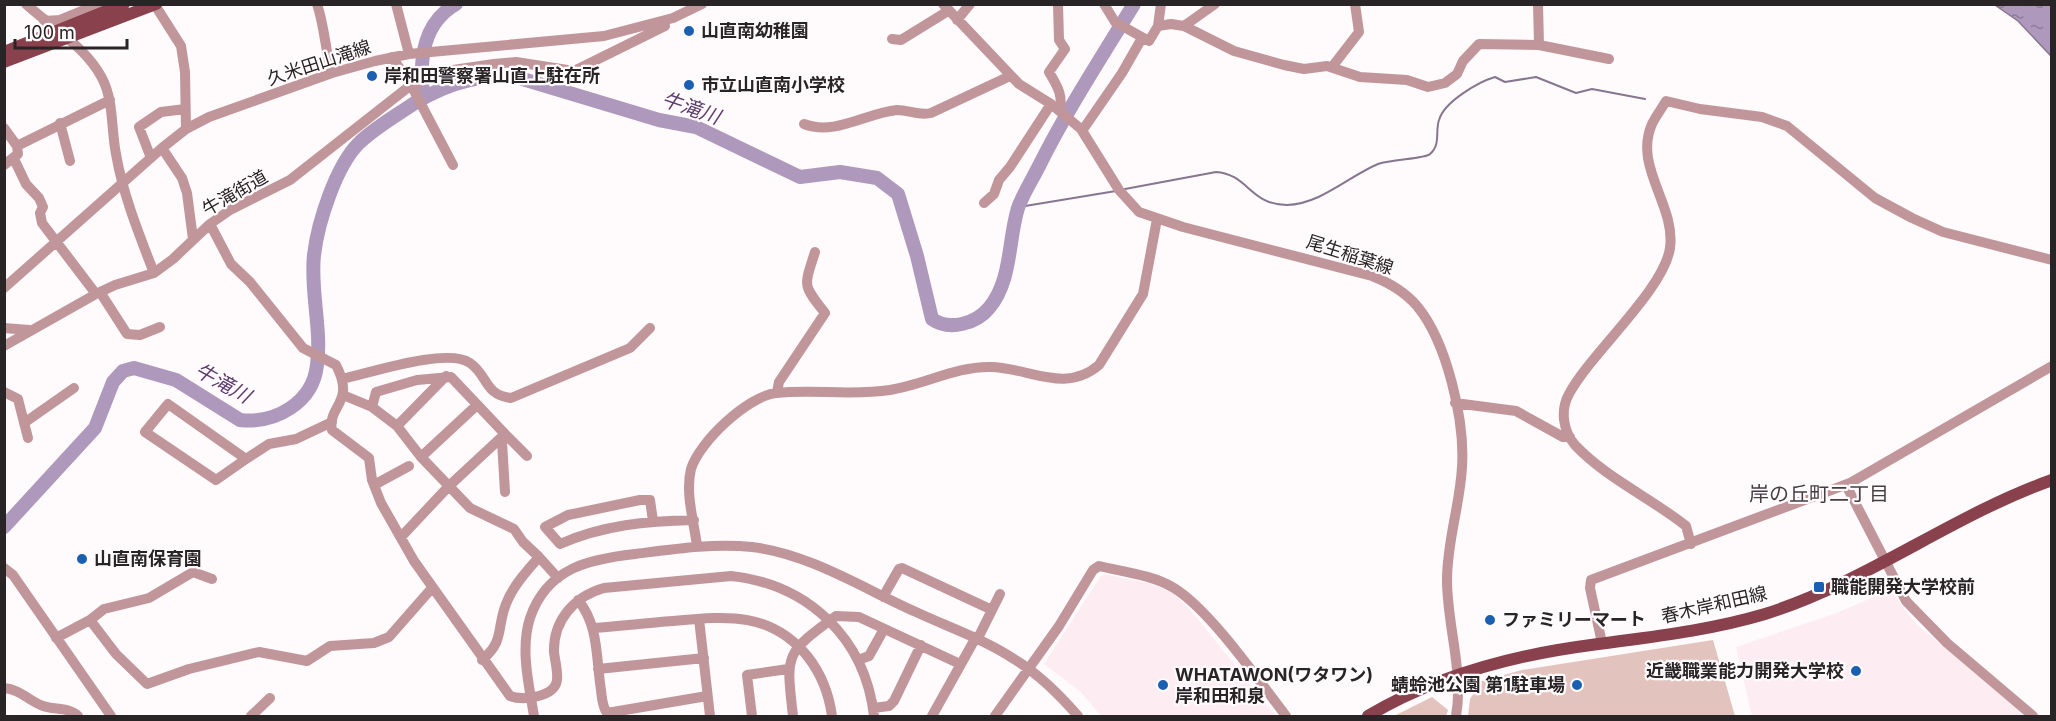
<svg xmlns="http://www.w3.org/2000/svg" width="2056" height="721" font-family="Inter,'Noto Sans JP',sans-serif">
<defs>
<pattern id="water-ripples" width="26" height="14" patternUnits="userSpaceOnUse" patternTransform="scale(1.5)"><rect width="26" height="14" fill="#ae98bb"/><path d="M2 4q2-2 4 0t4 0M15 11q2-2 4 0t4 0" fill="none" stroke="#8e7c98"/></pattern>
</defs>
<rect width="100%" height="100%" fill="#fffafc"/>
<path fill="#fdedf3" d="M 1105,574 L 1151,584 L 1171,592 L 1188,607 L 1276,716 L 1101,716 L 1081,692 L 1044,664 L 1100,577 Z
M 1890,590 L 1915,623 L 2027,716 L 1752,716 L 1736,647 L 1834,614 Z"/>
<path fill="#e3c3bd" d="M 1713,640 L 1735,716 L 1468,716 L 1470,699 L 1482,681 L 1522,670 Z
M 1432,697 L 1448,710 L 1446,716 L 1394,716 Z"/>
<path fill="url(#water-ripples)" stroke="#86768f" stroke-width="1.5" d="M 1995,5 L 2051,5 L 2051,56 L 2018,21 Z"/>
<g fill="none" stroke-linecap="round" stroke-linejoin="round">
<path stroke="#86768f" stroke-width="2" d="M 1125,189 L 1216,172 C 1248,174 1250,205 1287,205 C 1321,204 1349,176 1378,164 C 1392,159 1425,159 1430,154 C 1441,145 1435,131 1439,120 C 1444,102 1478,82 1495,77 L 1505,82 L 1536,77 L 1576,93 L 1592,89 L 1645,99
M 1019,207 L 1116,191"/>
<path stroke="#ae98bb" stroke-width="14" d="M 423,94 C 419,59 423,23 456,4
M 4,527 L 95,428 L 113,382 L 123,371 L 134,368 L 176,380 L 240,420 C 275,424 313,403 317,365 C 322,329 310,291 314,255 C 318,222 336,165 360,142 C 372,131 387,121 401,112 C 437,87 471,74 516,77 L 659,120 L 696,127 L 800,177 L 840,172 L 877,178 L 898,194 L 917,256 L 932,319 C 949,331 976,324 989,308 C 1012,281 1008,240 1018,208 C 1023,194 1032,180 1039,166 C 1067,110 1101,58 1134,4"/>
<path stroke="#c1969b" stroke-width="10" d="M 26,4 C 51,27 86,47 102,78 C 114,101 111,129 116,154 C 123,195 139,234 154,273
M 317,4 C 325,28 325,50 332,73
M 396,4 L 409,54
M 943,4 L 1019,84 L 1051,104 L 1081,129 L 1119,190 L 1139,212 L 1183,227 L 1372,276 C 1390,283 1405,292 1417,306 C 1447,342 1465,421 1462,467 C 1460,505 1447,541 1447,580 C 1447,625 1464,672 1456,716
M 1058,4 L 1059,40 L 1065,49 L 1049,72 C 1057,86 1063,94 1060,111
M 1104,4 L 1115,22 L 1149,41 L 1158,26 L 1171,24 L 1184,26 L 1234,51 L 1284,65 L 1304,69 L 1327,66 L 1360,77 L 1407,80 L 1428,87 L 1445,83 L 1457,74 L 1463,61 L 1479,44 L 1539,45 L 1609,59
M 1538,4 L 1539,45
M 155,5 L 181,46 L 185,72 L 186,129
M 957,20 L 970,4
M 44,21 L 60,20 L 99,4
M 1158,26 L 1161,4
M 1184,26 L 1215,4
M 892,39 L 901,40 L 948,11
M 1332,67 L 1359,32 L 1355,4
M 60,123 L 70,161
M 804,124 C 835,136 866,113 897,110 C 909,110 919,116 931,113 L 1010,76
M 4,128 L 17,146 L 18,154 L 4,165
M 1082,131 L 1122,73 L 1142,38
M 17,146 L 110,100
M 162,148 L 182,178 L 187,193 L 193,239
M 151,158 L 139,127 L 161,112 L 185,109
M 14,159 L 26,184 L 39,198 L 43,207 L 40,213 L 42,223 L 96,294
M 453,165 L 411,85 L 453,70 L 494,64 L 516,62 L 574,71 L 665,26
M 984,203 L 994,194 L 999,180 L 1010,167 L 1051,104
M 210,224 L 231,264 L 250,282 L 303,348 L 336,365 C 356,403 327,406 332,430 L 369,458 L 372,480 L 381,503 L 414,561 L 510,696 C 523,701 555,697 557,680 C 558,671 555,661 554,652 C 553,620 575,596 604,588 L 731,576 C 808,584 865,638 874,716
M 4,288 L 162,148 L 186,129 L 209,117 L 332,73 L 375,61 L 409,54 L 604,36 L 673,18 L 702,4
M 100,292 L 127,334 L 140,335 L 160,327
M 4,328 L 29,330
M 4,346 L 96,294 L 115,285 L 154,273 L 173,259 L 210,224 L 230,210 L 290,180 L 411,85 L 392,57
M 342,379 C 370,373 447,347 470,363 C 488,375 484,395 511,398 L 630,348 L 650,328
M 4,392 L 18,399 L 28,438
M 777,392 L 779,382 L 825,313 C 802,284 804,287 815,252
M 343,395 L 372,407 L 397,426 L 421,457 L 470,508 L 514,529 L 523,542 L 539,557
M 1455,403 L 1516,411 L 1563,437 L 1570,437
M 168,404 L 246,459 L 216,480 L 145,432 Z
M 372,407 L 376,392 L 417,380 L 451,377 L 505,434 L 502,442 L 505,492
M 24,423 L 74,388
M 397,426 L 446,376
M 421,457 L 477,405
M 246,459 L 269,444 L 296,439 L 332,422
M 374,485 L 409,466
M 1846,485 L 1906,601 L 1947,643 L 2033,716
M 653,521 L 650,500 L 640,500 L 568,515 L 545,527 L 560,544 C 603,525 647,521 694,520
M 401,537 L 449,486 L 505,434 L 527,456
M 1691,544 L 1686,526 C 1651,498 1606,478 1575,445 C 1563,431 1560,410 1569,394 C 1590,354 1664,290 1670,248 C 1676,205 1633,167 1652,124 C 1656,116 1662,108 1666,101 L 1700,109 L 1762,117 L 1787,126 L 1875,198 L 1912,218 L 1943,232 L 2052,260
M 697,546 C 694,522 685,493 691,469 C 699,442 748,396 776,393 C 813,389 852,396 890,390 C 924,385 956,366 991,367 C 1030,368 1065,394 1099,365 L 1143,294 L 1157,219
M 4,568 L 13,575 L 111,716
M 883,597 L 899,569 L 902,568 L 990,609
M 578,600 C 599,625 596,659 601,690 C 602,698 602,706 607,713 L 707,696
M 699,619 L 710,716
M 90,620 L 104,609 L 149,598 L 193,572 L 212,579
M 594,628 C 620,626 646,623 673,621 C 726,616 771,611 808,657 C 822,675 829,694 832,716
M 56,638 L 90,620 L 116,654 L 147,684 L 189,669 L 259,652 L 307,661 L 330,646 L 374,643 L 389,637 L 432,588
M 977,640 L 1000,594
M 1602,643 L 1590,588 L 1591,580 L 1850,483 L 2052,366
M 482,660 C 505,640 496,630 506,604 C 513,586 526,572 539,557 L 558,578
M 858,660 L 869,656 L 884,629
M 598,669 L 704,658
M 4,688 C 20,689 29,701 43,706 C 55,710 69,707 78,716
M 873,708 L 889,706 L 894,701 L 921,645
M 251,716 L 270,698
M 534,716 C 529,685 520,649 530,618 C 547,568 589,559 635,554 C 674,549 713,543 752,547 C 810,554 864,589 916,612 C 948,627 984,639 1014,659 C 1039,674 1059,694 1078,716
M 752,716 L 747,675 L 788,669
M 793,716 C 786,654 784,654 836,616 L 859,617 L 960,664
M 932,716 L 975,639
M 995,716 L 1059,626 L 1093,570 L 1099,566 C 1124,572 1153,575 1174,588 C 1211,611 1259,681 1286,716"/>
<path stroke="#88414d" stroke-width="12" d="M 4,52 L 124,4
M 4,62 L 156,4
M 1368,716 C 1435,676 1514,655 1591,645 C 1649,637 1708,631 1765,614 C 1867,582 1951,516 2052,480"/>
</g>
<g fill="#1b60b0" stroke="#fffafc" stroke-width="2">
<circle cx="689" cy="31" r="6"/>
<circle cx="372" cy="76" r="6"/>
<circle cx="689" cy="85" r="6"/>
<circle cx="82" cy="559" r="6"/>
<rect x="1813" y="581" width="12" height="12" rx="3"/>
<circle cx="1490" cy="620" r="6"/>
<circle cx="1856" cy="671" r="6"/>
<circle cx="1163" cy="685" r="6"/>
<circle cx="1577" cy="685" r="6"/>
</g>
<g text-anchor="middle" stroke-width="4.5" stroke-linejoin="round" paint-order="stroke">
<g font-size="18" font-weight="bold" fill="#292527" stroke="#fffafc" text-anchor="start">
<text x="701" y="37">山直南幼稚園</text>
<text x="384" y="82">岸和田警察署山直上駐在所</text>
<text x="701" y="91">市立山直南小学校</text>
<text x="94" y="565">山直南保育園</text>
<text x="1831" y="593">職能開発大学校前</text>
<text x="1502" y="626">ファミリーマート</text>
<text x="1844" y="677" text-anchor="end">近畿職業能力開発大学校</text>
<text x="1175" y="681">WHATAWON(ワタワン)<tspan x="1175" dy="21">岸和田和泉</tspan></text>
<text x="1565" y="691" text-anchor="end">蜻蛉池公園 第1駐車場</text>
</g>
<g font-size="18" fill="#292527" stroke="#fffafc">
<text transform="translate(319 63) rotate(-18)" y="6">久米田山滝線</text>
<text transform="translate(235 193) rotate(-30)" y="6">牛滝街道</text>
<text transform="translate(1350 255) rotate(18)" y="6">尾生稲葉線</text>
<text transform="translate(1714 605) rotate(-13)" y="6">春木岸和田線</text>
</g>
<g font-size="20" font-style="italic" fill="#5c3d6d" stroke="#fffafc">
<text transform="translate(691 108) rotate(19)" y="7">牛滝川</text>
<text transform="translate(223 383) rotate(29)" y="7">牛滝川</text>
</g>
<g font-size="20" fill="#463d41" stroke="#fffafc">
<text x="1819" y="501">岸の丘町二丁目</text>
</g>
</g>
<rect width="2056" height="721" fill="none" stroke="#292527" stroke-width="12"/>
<path d="M15 39v9h112v-9" fill="none" stroke="#292527" stroke-width="3"/>
<text x="24" y="39" font-size="18" fill="#292527" stroke="#fffafc" stroke-width="4.5" paint-order="stroke">100 m</text>
</svg>
